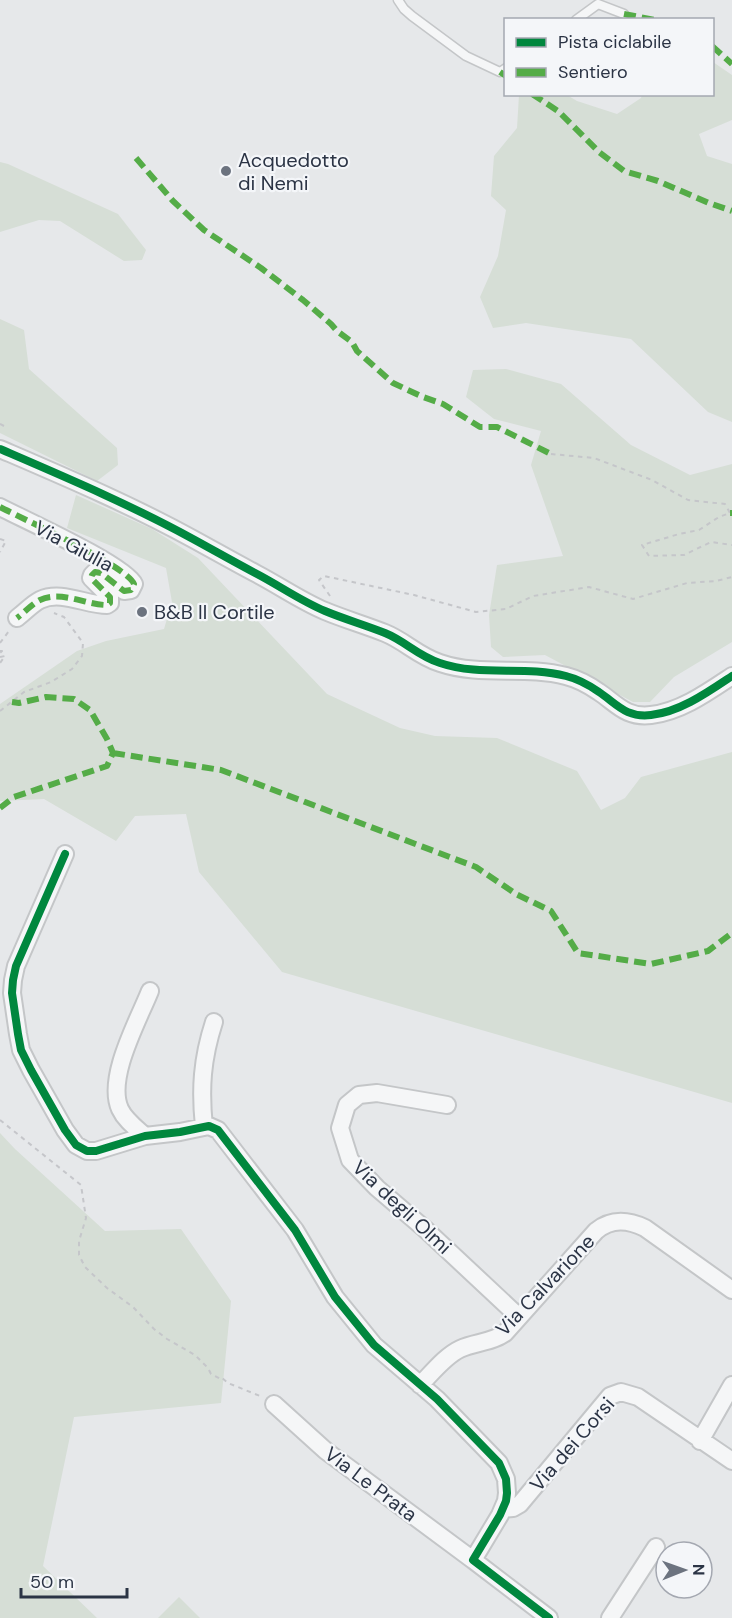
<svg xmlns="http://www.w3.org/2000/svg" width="732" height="1618" font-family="'DM Sans',sans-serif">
<rect width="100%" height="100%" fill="#e6e8ea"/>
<path fill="#d6ded6" d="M 713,62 L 732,75 L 732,120 L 699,134 L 707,156 L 732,164 L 732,422 L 708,412 L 631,339 L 526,323 L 493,328 L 480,297 L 498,256 L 506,210 L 491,196 L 494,156 L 517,128 L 519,95 L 567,95 L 577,101 L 617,114 L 641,98 L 642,95 L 712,94 Z
M 0,162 L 8,164 L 118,214 L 146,250 L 142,260 L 124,261 L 60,221 L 39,220 L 0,232 Z
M 0,319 L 24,330 L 29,369 L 117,448 L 118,465 L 97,481 L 0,433 Z
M 506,369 L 561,384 L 631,445 L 690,475 L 732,464 L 732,642 L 674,677 L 650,702 L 633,702 L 545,655 L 503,657 L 491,647 L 489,615 L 497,565 L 563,556 L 531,465 L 541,431 L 494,419 L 466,397 L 473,370 Z
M 76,495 L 152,529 L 198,558 L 327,694 L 400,728 L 435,736 L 497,738 L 577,771 L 601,810 L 625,798 L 641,777 L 732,752 L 732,1103 L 282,972 L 199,872 L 186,814 L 135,816 L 116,841 L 44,799 L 0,801 L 0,704 L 77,651 L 106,641 L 164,629 L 172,602 L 166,568 L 67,528 Z
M 0,1133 L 15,1149 L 105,1231 L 181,1229 L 231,1301 L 221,1403 L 74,1417 L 43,1566 L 97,1618 L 0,1618 Z
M 179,1597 L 200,1618 L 158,1618 Z"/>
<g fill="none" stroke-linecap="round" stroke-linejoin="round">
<g stroke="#c4c6c8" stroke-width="11">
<path id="service" d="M 398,0 L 404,9 L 412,16 L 466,56 L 500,72 L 506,68
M 576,20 L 598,4 L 624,14"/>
</g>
<g stroke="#c4c6c8" stroke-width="20">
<path id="minor" d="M 0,449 C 65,477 131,505 193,539 C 215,551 236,563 257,574 C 280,586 301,601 325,611 C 344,619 365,625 385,633 C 405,641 418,656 440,663 C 481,677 525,665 566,676 C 578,679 589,685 599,692 C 617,704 626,718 651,715 C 680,712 708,692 732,676
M 0,507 C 23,519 127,566 134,584 L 131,590 L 124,591 L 101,573 L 95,572 L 92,575 L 91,578 L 110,597 L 110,603 L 107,605 C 86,605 61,590 40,600 C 32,604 25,612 17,618
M 65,854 L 16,966 L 13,980 L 12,993 L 18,1034 L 21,1050 L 31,1070 L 65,1130 L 76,1145 L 87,1151 L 96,1151 L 145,1136 L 180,1132 L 204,1127 L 209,1126 L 218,1130 L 295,1230 L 335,1297 L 374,1345 L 437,1399 L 499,1463 L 506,1479 L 507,1493 L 506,1501 L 500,1515 L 473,1560 L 549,1618
M 447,1105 L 377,1093 L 359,1095 L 347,1105 L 340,1128 L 350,1160 L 377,1188 L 425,1229 L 519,1317
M 204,1127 C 200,1089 202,1059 214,1022
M 145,1136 C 136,1128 125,1120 120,1109 C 106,1078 138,1021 150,991
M 420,1385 C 432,1373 445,1356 460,1349 C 475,1342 491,1343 505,1333 L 596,1231 C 612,1218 628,1220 645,1228 L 732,1290
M 274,1404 L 326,1451 L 473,1560
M 700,1441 L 732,1385
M 503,1509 L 513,1508 L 520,1504 L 610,1396 L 621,1392 L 638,1397 L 732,1461
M 610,1618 L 656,1547"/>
</g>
<path stroke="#c5c6ca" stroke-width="2" stroke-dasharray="4.5 4.5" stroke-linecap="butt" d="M 0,424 L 4,426
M 551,454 L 594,458 L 652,480 L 688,500 L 725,504 L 730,513 L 719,517 L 699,530 L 679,534 L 642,545 L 649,556 L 684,555 L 711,542 L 732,545
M 0,539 L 6,541 L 0,552
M 330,596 L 319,580 L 324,576 L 414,595 L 476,612 L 506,609 L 533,596 L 589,587 L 633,599 L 687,583 L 716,581 L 732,577
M 0,643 L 9,631
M 0,651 L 2,651 L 0,653
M 0,657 L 5,656 L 0,663
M 0,711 L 24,692 L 51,682 L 72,669 L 82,656 L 83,643 L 64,617 L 54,613
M 0,1120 L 81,1185 L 86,1218 L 79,1241 L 79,1255 L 85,1267 L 107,1288 L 133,1307 L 154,1329 L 167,1339 L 195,1355 L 208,1368 L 211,1374 L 221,1379 L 222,1378 L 228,1383 L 260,1396"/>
<use href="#service" stroke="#f5f6f7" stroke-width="8"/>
<use href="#minor" stroke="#f5f6f7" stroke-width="16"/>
<path stroke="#54ac47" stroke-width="6" stroke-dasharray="12 6" stroke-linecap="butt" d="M 624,14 L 655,20
M 712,46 L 732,64
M 500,72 L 506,76
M 532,94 L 558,111 L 599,152 L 624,171 L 658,181 L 709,203 L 732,211
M 136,158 L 173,201 L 204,230 L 261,268 L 303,300 L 331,324 L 337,331 L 352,342 L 357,351 L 393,383 L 423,397 L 443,404 L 480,427 L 497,427 L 551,454
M 0,507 C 23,519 127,566 134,584 L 131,590 L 124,591 L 101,573 L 95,572 L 92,575 L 91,578 L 110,597 L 110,603 L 107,605 C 86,605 61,590 40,600 C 32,604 25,612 17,618
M 730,513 L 732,513
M 113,753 L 221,770 L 476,867 L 516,894 L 551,911 L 578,953 L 651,964 L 708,951 L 732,933
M 0,808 L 14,797 L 107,766 L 113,753 L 107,739 L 90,710 L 74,699 L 46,697 L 19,703 L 12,702"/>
<g stroke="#f4f6f9" stroke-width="11">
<path id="cycleway" d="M 0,449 C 65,477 131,505 193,539 C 215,551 236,563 257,574 C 280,586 301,601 325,611 C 344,619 365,625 385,633 C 405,641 418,656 440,663 C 481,677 525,665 566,676 C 578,679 589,685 599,692 C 617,704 626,718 651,715 C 680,712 708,692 732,676
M 65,854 L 16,966 L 13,980 L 12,993 L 18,1034 L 21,1050 L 31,1070 L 65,1130 L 76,1145 L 87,1151 L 96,1151 L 145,1136 L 180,1132 L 204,1127 L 209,1126 L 218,1130 L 295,1230 L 335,1297 L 374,1345 L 437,1399 L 499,1463 L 506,1479 L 507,1493 L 506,1501 L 500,1515 L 473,1560 L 549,1618"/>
</g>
<use href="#cycleway" stroke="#00873e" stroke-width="8"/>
</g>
<g fill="#6c737f" stroke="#f4f6f9" stroke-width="2">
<circle cx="226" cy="171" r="6"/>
<circle cx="142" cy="612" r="6"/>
</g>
<g text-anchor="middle" stroke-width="4.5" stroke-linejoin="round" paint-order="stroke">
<g font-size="20" fill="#2b3445" stroke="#f4f6f9" text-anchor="start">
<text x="238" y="167">Acquedotto<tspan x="238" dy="23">di Nemi</tspan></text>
<text x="154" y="619">B&amp;B Il Cortile</text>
</g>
<g font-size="20" fill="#2b3445" stroke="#f4f6f9">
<text transform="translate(74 546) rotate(28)" y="7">Via Giulia</text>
<text transform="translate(402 1207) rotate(43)" y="7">Via degli Olmi</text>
<text transform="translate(545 1285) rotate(-46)" y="7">Via Calvarione</text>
<text transform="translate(572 1444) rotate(-49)" y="7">Via dei Corsi</text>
<text transform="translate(371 1484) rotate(37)" y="7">Via Le Prata</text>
</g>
</g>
<rect x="504" y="18" width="210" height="78" fill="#f4f6f9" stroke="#a4a8b1" stroke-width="1.5"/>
<rect x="516" y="38" width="30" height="9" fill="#00873e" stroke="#a4a8b1" stroke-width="1.5"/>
<text x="558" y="48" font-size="18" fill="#2b3445">Pista ciclabile</text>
<rect x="516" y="68" width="30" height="9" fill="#54ac47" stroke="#a4a8b1" stroke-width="1.5"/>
<text x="558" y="78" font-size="18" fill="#2b3445">Sentiero</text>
<g transform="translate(684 1570) rotate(89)"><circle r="28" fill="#f4f6f9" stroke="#a4a8b1" stroke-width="1.5"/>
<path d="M0-4.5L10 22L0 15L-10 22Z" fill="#6c737f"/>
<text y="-9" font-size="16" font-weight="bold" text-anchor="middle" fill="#2b3445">N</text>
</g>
<path d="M21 1588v9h106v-9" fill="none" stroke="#2b3445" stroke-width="3"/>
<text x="30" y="1588" font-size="18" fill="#2b3445" stroke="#f4f6f9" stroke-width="4.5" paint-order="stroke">50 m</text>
</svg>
